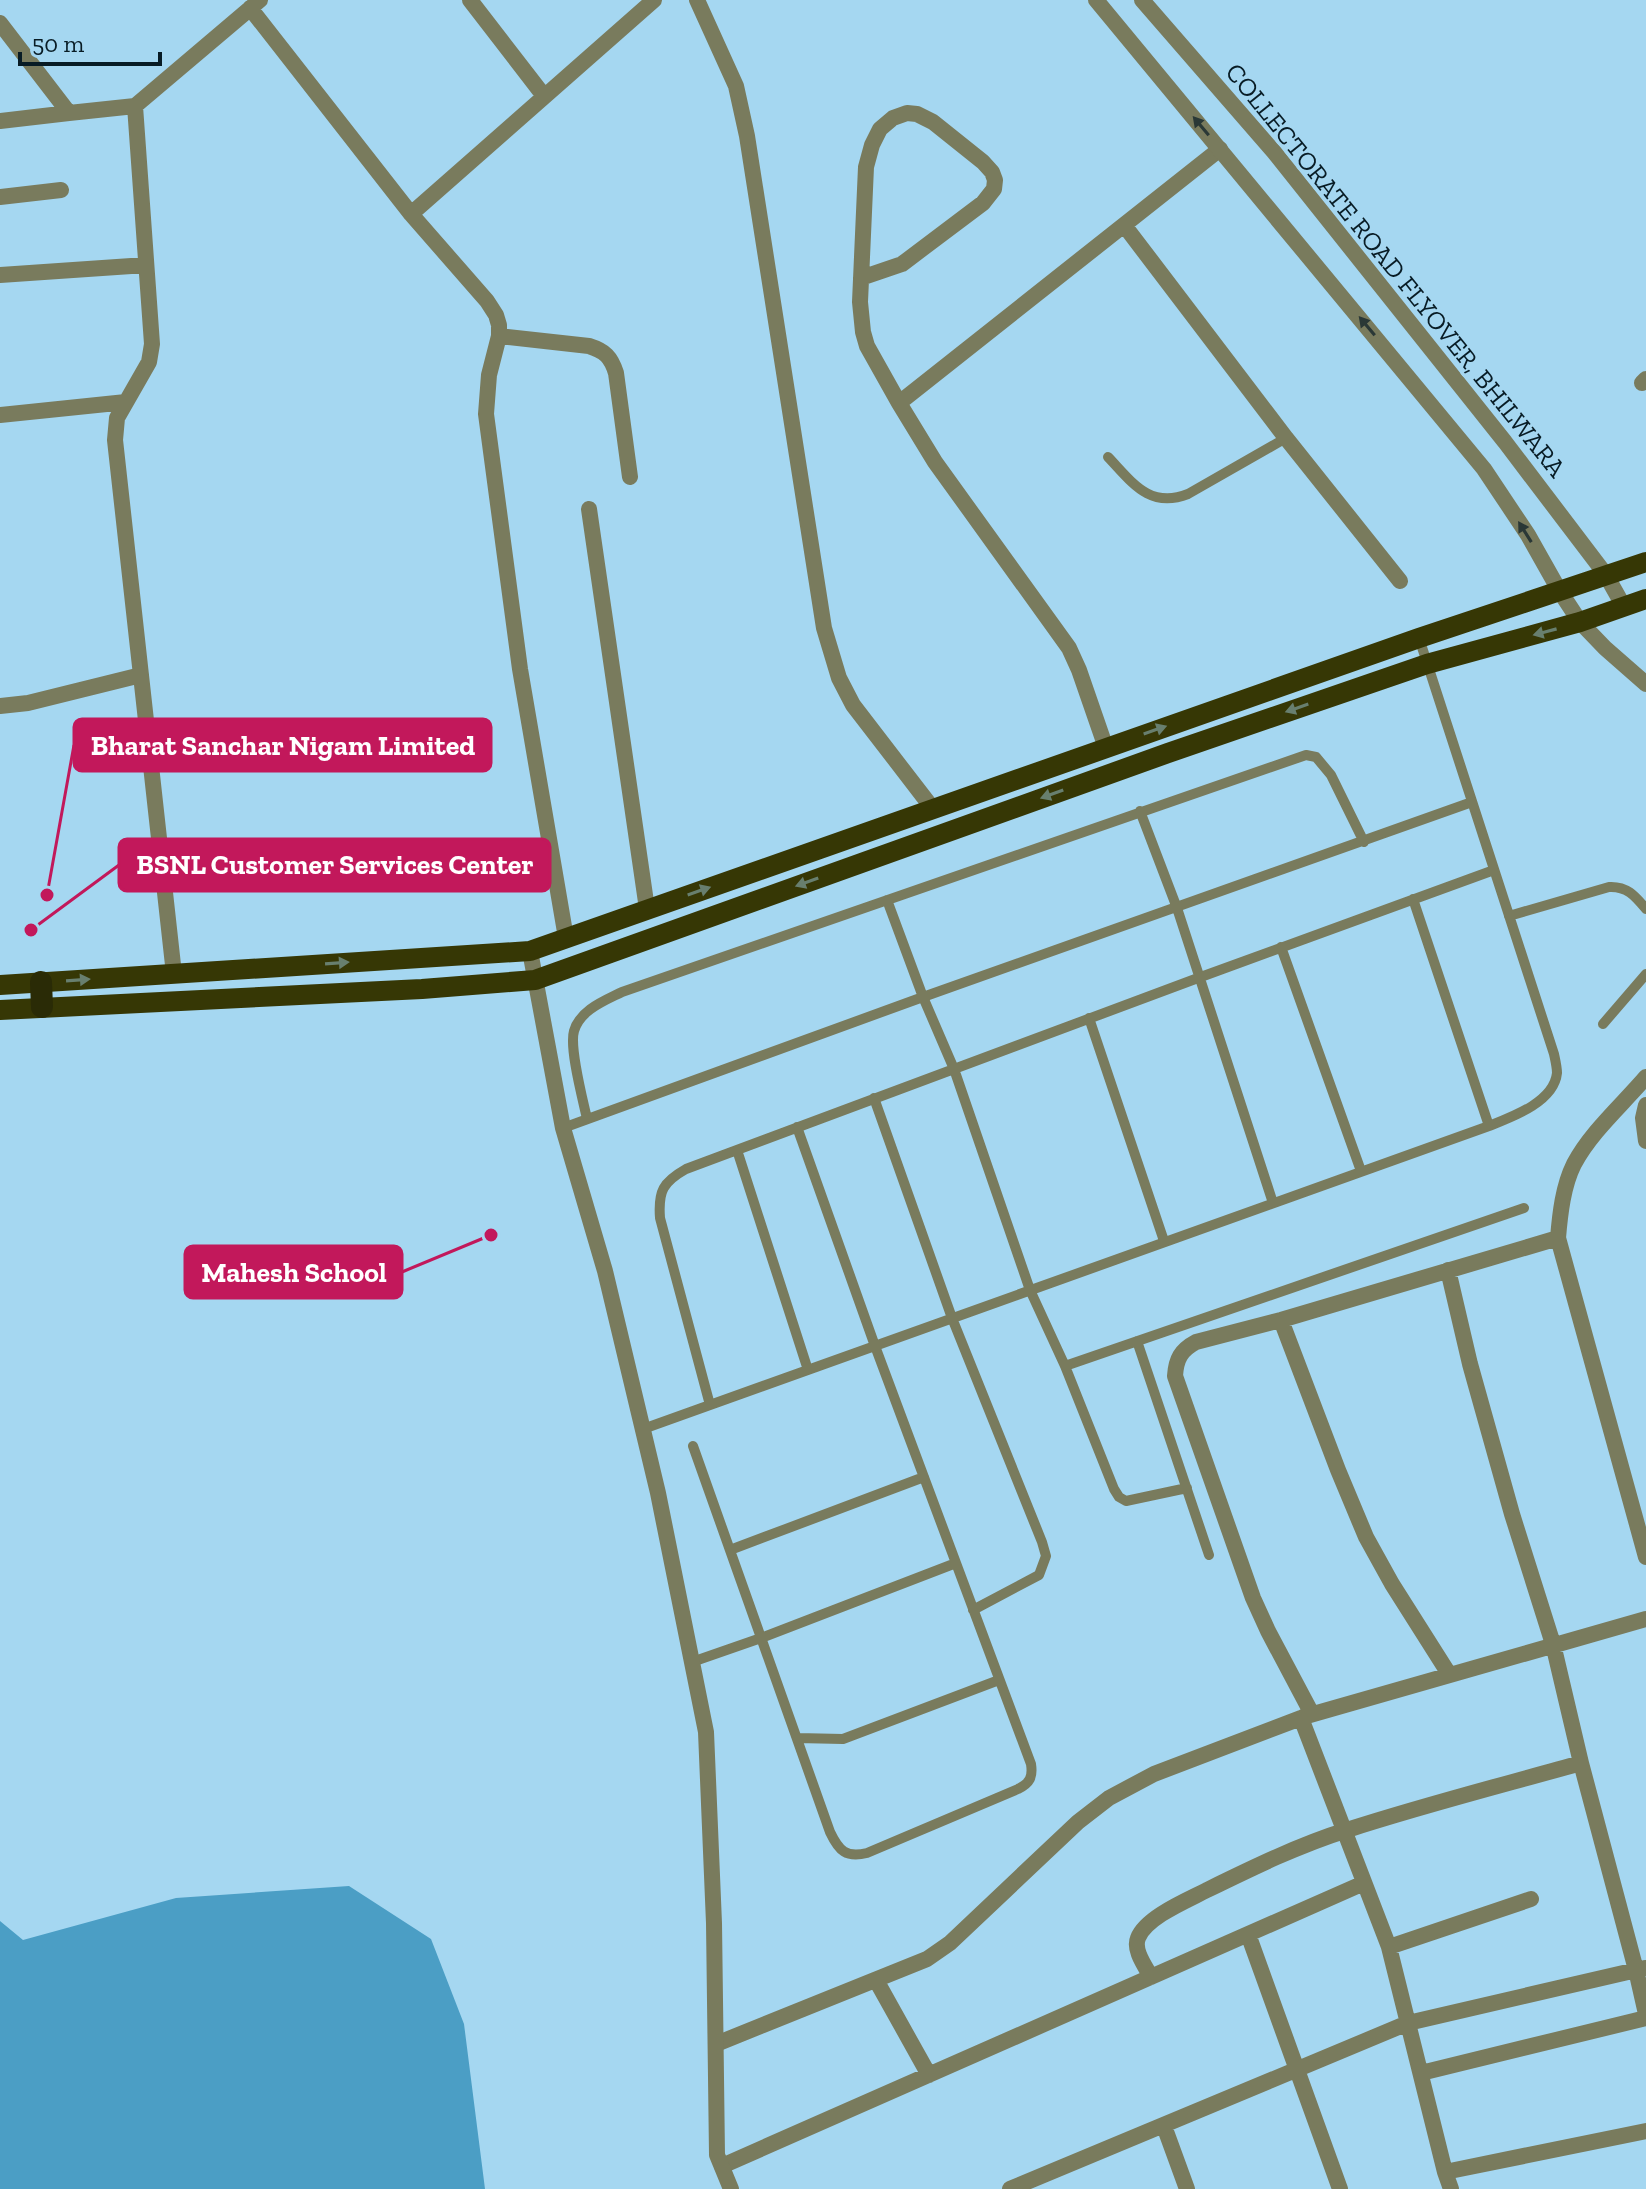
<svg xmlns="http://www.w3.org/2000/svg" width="1646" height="2189" font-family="'Zilla Slab',serif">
<rect width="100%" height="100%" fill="#a5d7f1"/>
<path fill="#4b9ec5" d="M 349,1886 L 431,1939 L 464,2024 L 485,2189 L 0,2189 L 0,1921 L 23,1940 L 176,1898 Z"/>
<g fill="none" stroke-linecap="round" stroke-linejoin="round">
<path stroke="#797b5d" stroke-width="10" d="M 1108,457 C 1132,482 1149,509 1188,494 L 1286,438
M 1140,811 L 1177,908 L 1273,1203
M 1413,899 L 1489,1126
M 887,900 L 923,997 L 954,1069 L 1030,1290 L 1065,1366 L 1114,1489 L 1119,1497 L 1126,1501 L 1187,1488
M 1509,916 L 1609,887 C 1627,886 1635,896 1646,909
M 1281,947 L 1361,1171
M 1089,1018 L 1164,1241
M 1603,1024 L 1646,974
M 874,1098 L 952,1318 L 1042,1542 L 1046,1556 L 1039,1575 L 973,1610
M 587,1119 C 583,1100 569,1048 574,1031 C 580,1010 604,1001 622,992 L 1306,755 L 1316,757 L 1331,775 L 1364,842
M 563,1128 L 923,997 L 1472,802
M 737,1150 L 808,1370
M 1137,1341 L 1209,1555
M 1065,1366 L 1524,1208
M 710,1405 L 660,1218 C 658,1191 663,1182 686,1169 L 1198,978 L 1494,870
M 643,1429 L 1489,1126 C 1512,1117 1554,1102 1557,1073 C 1557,1067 1555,1059 1554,1054 L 1419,638
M 693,1446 L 830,1832 C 839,1851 846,1858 867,1853 L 1018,1789 C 1030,1783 1033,1777 1031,1764 L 875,1346 L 797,1127
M 730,1550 L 924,1477
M 692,1662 L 761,1638 L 956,1563
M 797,1738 L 843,1739 L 999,1680"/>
<path stroke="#797b5d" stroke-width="16" d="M 470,0 L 544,96
M 697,0 L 736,86 L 747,136 L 824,628 L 839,678 L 853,705 L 933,809
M 250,8 L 411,214 L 487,301 L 496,315 L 499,325 L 499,336 L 489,375 L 486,414 L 520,669 L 566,938
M 0,23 L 69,113 L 0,121
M 135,106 L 152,344 L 149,362 L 117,418 L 115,440 L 174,974
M 69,113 L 135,106 L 260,0
M 0,197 L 61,190
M 411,214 L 654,0
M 1124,225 L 1286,438 L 1400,581
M 0,275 L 146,265
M 861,278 L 902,264 L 983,203 L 994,189 L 995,180 L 992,172 L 983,162 L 933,122 L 917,114 L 907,113 L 893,118 L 880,129 L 872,145 L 866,167 L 860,302 L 863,332 L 867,346 L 899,403 L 935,462 L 1069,648 L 1079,670 L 1106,748
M 499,336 L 589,346 C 605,351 611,357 616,373 L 630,477
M 1642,383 L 1646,379
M 899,403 L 1220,149
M 0,415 L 126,402
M 589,509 L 647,909
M 1580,622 L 1605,648 L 1646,684
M 0,706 L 28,703 L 141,675
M 1646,1077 C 1622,1105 1591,1132 1574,1164 C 1563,1186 1560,1214 1558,1238 L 1646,1557
M 1646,1105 L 1643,1118 L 1646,1141
M 1448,1270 L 1470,1364 L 1512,1514 L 1553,1644 L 1581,1763 L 1636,1970 L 1646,2014
M 1281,1320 L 1338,1470 L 1366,1537 L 1392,1584 L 1449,1674
M 1312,1714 L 1268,1631 L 1253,1598 L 1175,1376 C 1176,1359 1181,1350 1196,1342 L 1281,1320 L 1558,1238
M 1303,1717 L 1646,1619
M 1248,1934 L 1340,2189
M 1389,1947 L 1531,1899
M 1151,1977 C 1145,1966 1133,1950 1138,1938 C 1146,1917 1188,1900 1207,1890 C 1252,1868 1299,1845 1347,1830 C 1424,1805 1503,1785 1581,1763
M 876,1980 L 929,2075
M 716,2044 L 927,1959 L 950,1943 L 1078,1822 L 1109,1798 L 1154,1774 L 1301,1718 L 1389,1947 L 1445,2172 L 1451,2189
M 1421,2073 L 1646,2018
M 1164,2126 L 1187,2189
M 722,2166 L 1364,1883
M 1445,2172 L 1646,2131
M 1010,2189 L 1408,2023 L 1645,1968"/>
<path stroke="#797b5d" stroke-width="16" d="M 1096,0 L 1484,469 L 1528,535 L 1559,590 L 1580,622
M 1142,0 L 1274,152 L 1505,442 L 1606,575 L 1624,607
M 530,951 L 563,1128 L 605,1271 L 658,1493 L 706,1732 L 714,1923 L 717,2155 L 731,2189"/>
<path stroke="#363705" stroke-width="20" d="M 0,985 L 530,951 L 1419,638 L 1646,562
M 0,1010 L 422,989 L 535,980 L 1168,753 L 1427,664 L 1580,622 L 1646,599"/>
<path stroke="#2a2b06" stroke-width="22" d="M 41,982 L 42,1007"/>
</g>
<defs><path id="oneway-solid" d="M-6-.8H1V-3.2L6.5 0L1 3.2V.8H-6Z" transform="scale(2)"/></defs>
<g fill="#2a3836">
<use href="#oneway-solid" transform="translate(1201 126) rotate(-130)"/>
<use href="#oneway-solid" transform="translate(1367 326) rotate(-130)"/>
<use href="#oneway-solid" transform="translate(1525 532) rotate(-122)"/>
</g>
<g fill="#687f6f">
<use href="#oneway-solid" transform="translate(1545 632) rotate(165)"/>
<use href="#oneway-solid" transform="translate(1297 708) rotate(161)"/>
<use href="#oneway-solid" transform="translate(1155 730) rotate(-19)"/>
<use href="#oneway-solid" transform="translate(1052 794) rotate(160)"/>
<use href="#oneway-solid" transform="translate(807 882) rotate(160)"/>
<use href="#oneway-solid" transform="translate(699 891) rotate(-19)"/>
<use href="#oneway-solid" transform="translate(337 963) rotate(-4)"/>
<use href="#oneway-solid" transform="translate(78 980) rotate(-4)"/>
</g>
<g text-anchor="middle" stroke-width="7" stroke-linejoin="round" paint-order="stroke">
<g font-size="26" fill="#081c25" stroke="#a5d7f1">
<text transform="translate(1396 270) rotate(51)" y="9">COLLECTORATE ROAD FLYOVER, BHILWARA</text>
</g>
</g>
<path fill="none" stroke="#c2185b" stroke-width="3" d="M47 895L74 745M31 930L119 865M491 1235L402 1272"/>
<g fill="#c2185b" stroke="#a5d7f1" stroke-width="3">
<circle cx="47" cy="895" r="8"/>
<circle cx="31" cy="930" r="8"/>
<circle cx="491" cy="1235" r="8"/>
</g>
<g fill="#c2185b" stroke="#c2185b" stroke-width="3">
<rect x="74" y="719" width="417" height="52" rx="8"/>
<rect x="119" y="839" width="431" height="52" rx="8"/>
<rect x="185" y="1246" width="217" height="52" rx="8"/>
</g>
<g font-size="28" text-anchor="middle" font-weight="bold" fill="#fff">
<text x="283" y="755">Bharat Sanchar Nigam Limited</text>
<text x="335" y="874">BSNL Customer Services Center</text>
<text x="294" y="1282">Mahesh School</text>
</g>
<path d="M20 52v12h140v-12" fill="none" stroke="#081c25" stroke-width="4"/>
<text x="32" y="52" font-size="24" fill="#081c25" stroke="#a5d7f1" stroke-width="6" paint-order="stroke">50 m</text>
</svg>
